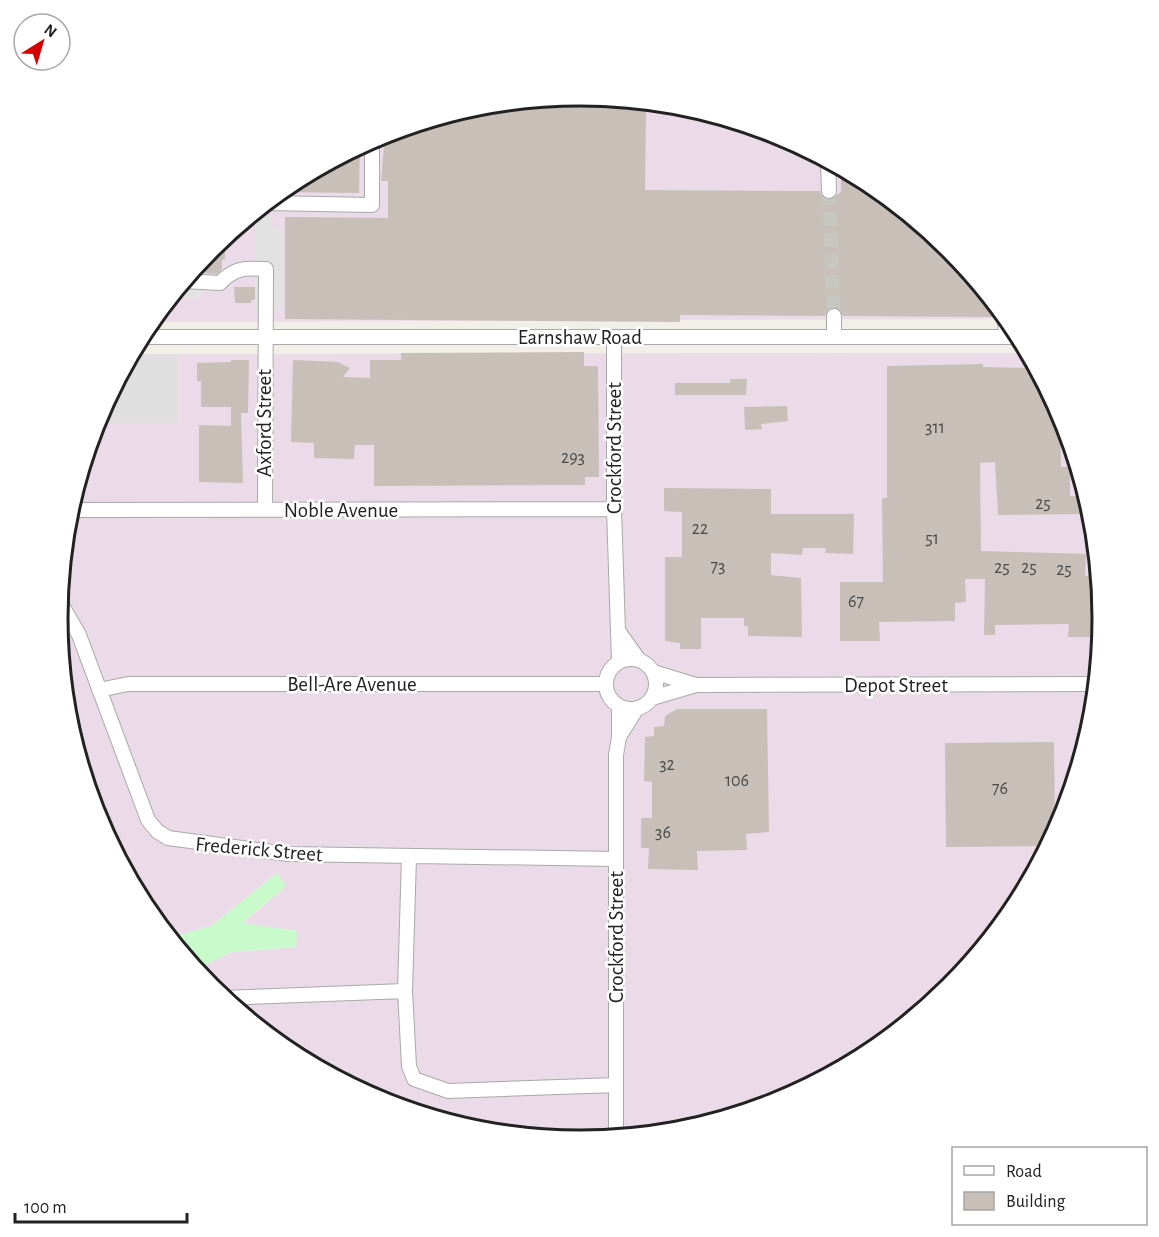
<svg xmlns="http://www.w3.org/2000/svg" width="1159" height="1237" font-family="'Alegreya Sans',sans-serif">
<rect width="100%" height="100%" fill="#f2efe9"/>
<path fill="#e0dfdf" d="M 131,354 L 177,354 L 177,423 L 95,423 Z"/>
<path fill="#ebdbe8" d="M 580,96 L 682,106 L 780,136 L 870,184 L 949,249 L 1006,319 L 150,322 L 210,249 L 289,184 L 380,136 L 478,106 Z
M 1027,353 L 1062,419 L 1092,517 L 1102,619 L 1092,721 L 1062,819 L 1014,909 L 949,988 L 869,1053 L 779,1101 L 681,1131 L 579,1141 L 477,1131 L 379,1101 L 289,1053 L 210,988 L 195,970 L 232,952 L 296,947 L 297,931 L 242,924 L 286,886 L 277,873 L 211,926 L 169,938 L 145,908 L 97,818 L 67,720 L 57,618 L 67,516 L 95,423 L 177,423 L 177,354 Z"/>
<path fill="#c8facc" d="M 277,873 L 286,886 L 242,923 L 297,931 L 296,947 L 232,952 L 195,970 L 169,938 L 211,926 Z"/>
<path fill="#e2e2e2" d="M 255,216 L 271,216 L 271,229 L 283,229 L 283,310 L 255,310 Z
M 188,276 L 201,276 L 201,298 L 170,298 Z"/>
<path fill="#c7bfb8" d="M 580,96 L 646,103 L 645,190 L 820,191 L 824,199 L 830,200 L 841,192 L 841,169 L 870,184 L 949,249 L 993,303 L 993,317 L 843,316 L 839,309 L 833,307 L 827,311 L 825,316 L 680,315 L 680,322 L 285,319 L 285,217 L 388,218 L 388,181 L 381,181 L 384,146 L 381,146 L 380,136 L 478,106 Z
M 360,146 L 359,193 L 279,192 L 290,184 Z
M 225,237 L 225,259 L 222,260 L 222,269 L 217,274 L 191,272 L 210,249 Z
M 234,287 L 255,287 L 255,300 L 251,300 L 251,303 L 235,303 Z
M 584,352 L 584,366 L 598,366 L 599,477 L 585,477 L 585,485 L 374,486 L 374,445 L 355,445 L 354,459 L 314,458 L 314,443 L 291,442 L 293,360 L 338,362 L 350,368 L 343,377 L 370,378 L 370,360 L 401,360 L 401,353 Z
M 231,360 L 249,360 L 248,413 L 241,413 L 243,483 L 199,482 L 199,425 L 231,426 L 231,407 L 201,407 L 201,381 L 197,381 L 197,363 L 231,362 Z
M 983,364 L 983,367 L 1035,368 L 1060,415 L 1061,467 L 1070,467 L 1070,496 L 1086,496 L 1091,514 L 998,515 L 995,462 L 980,463 L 981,551 L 1086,554 L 1085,576 L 1095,576 L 1097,637 L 1068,637 L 1069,624 L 995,625 L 995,635 L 984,635 L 985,579 L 965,579 L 966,602 L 955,603 L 955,621 L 879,622 L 880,641 L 840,641 L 840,582 L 883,582 L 882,498 L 887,498 L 887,366 Z
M 730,379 L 747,379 L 746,395 L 675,395 L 675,383 L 730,383 Z
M 787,406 L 788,421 L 761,424 L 762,429 L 745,430 L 744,407 Z
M 664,488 L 771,489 L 771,514 L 854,514 L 853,554 L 825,553 L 826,548 L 803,548 L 802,555 L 771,553 L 771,575 L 801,578 L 802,637 L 748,636 L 748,626 L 744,626 L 744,618 L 701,618 L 701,649 L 680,649 L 680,643 L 665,641 L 665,557 L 682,557 L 682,512 L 664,511 Z
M 677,709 L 767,709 L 769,832 L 746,834 L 747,850 L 697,851 L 698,870 L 648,869 L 649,848 L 641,848 L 641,818 L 652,818 L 652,782 L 644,781 L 645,737 L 654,736 L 654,727 L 664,726 L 665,716 Z
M 1054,742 L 1055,832 L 1048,846 L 946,847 L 945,743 Z"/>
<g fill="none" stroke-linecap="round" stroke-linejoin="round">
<path stroke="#c8c6c1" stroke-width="14" stroke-dasharray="14 7" stroke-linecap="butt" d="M 829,191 L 834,316"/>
<g stroke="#a9a9a9" stroke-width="16">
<path id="minor" d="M 828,162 L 829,191
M 266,203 L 372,205 L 372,140
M 184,281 L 220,283 C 235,267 246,268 266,269 L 265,510
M 834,316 L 834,337
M 1005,318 L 1006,337
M 140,337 L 1019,337
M 614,337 L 614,509 L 619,662
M 69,510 L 614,509
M 59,600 L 79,635 L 148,820 L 157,831 L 168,838 L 288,854 L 616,859
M 619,632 L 639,660
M606 684a25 25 0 1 1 50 0a25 25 0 1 1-50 0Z
M 653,672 L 696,685
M 99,690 L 128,684 L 606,684
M 652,698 L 696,685 L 1096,684
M 619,737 L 637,708
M 409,856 L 405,991 L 409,1066 L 414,1079 L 448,1091 L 616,1085
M 222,998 L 405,991
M 616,1137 L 616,755 L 619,737 L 619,706"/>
</g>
<use href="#minor" stroke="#fff" stroke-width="14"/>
</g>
<g text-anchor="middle" stroke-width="5" stroke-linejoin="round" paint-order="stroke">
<g font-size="18" fill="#4b4948">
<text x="935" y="433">311</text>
<text x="573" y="463">293</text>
<text x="1043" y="509">25</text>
<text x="700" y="534">22</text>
<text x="932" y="544">51</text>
<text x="718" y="572">73</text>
<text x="1002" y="573">25</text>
<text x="1029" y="573">25</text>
<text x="1064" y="575">25</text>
<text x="856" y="607">67</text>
<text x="667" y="770">32</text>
<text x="737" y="786">106</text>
<text x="1000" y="794">76</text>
<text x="663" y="838">36</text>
</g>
<g font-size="21" fill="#222" stroke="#fff">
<text x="580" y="344">Earnshaw Road</text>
<text transform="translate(264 423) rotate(-90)" y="7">Axford Street</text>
<text transform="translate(614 448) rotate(-90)" y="7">Crockford Street</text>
<text x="341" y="517">Noble Avenue</text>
<text x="352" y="691">Bell-Are Avenue</text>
<text x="896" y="692">Depot Street</text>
<text transform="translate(259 849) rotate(5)" y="7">Frederick Street</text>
<text transform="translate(616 937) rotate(-90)" y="7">Crockford Street</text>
</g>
</g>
<path d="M0 0H1159V1237H0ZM68 618a512 512 0 1 1 1024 0a512 512 0 1 1-1024 0Z" fill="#fff" fill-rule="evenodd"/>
<path fill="none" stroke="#222" stroke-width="3" d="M68 618a512 512 0 1 1 1024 0a512 512 0 1 1-1024 0Z"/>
<rect x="952" y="1147" width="195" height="78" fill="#ffffff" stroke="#a7a7a7" stroke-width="1.5"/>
<rect x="964" y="1166" width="30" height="9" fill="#ffffff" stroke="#a7a7a7" stroke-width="1.5"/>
<text x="1006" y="1177" font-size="18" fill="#222222">Road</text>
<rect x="964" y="1192" width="30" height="18" fill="#c7bfb8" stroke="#a7a7a7" stroke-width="1.5"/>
<text x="1006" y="1207" font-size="18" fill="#222222">Building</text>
<g transform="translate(42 42) rotate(37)"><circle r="28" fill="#ffffff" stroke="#a7a7a7" stroke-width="1.5"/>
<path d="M0-4.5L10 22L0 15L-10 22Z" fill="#d40000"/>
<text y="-9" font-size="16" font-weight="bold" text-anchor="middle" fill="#222222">N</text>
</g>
<path d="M15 1213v9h172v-9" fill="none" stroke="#222222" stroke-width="3"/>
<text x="24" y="1213" font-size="18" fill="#222222" stroke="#ffffff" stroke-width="4.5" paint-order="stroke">100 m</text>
</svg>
